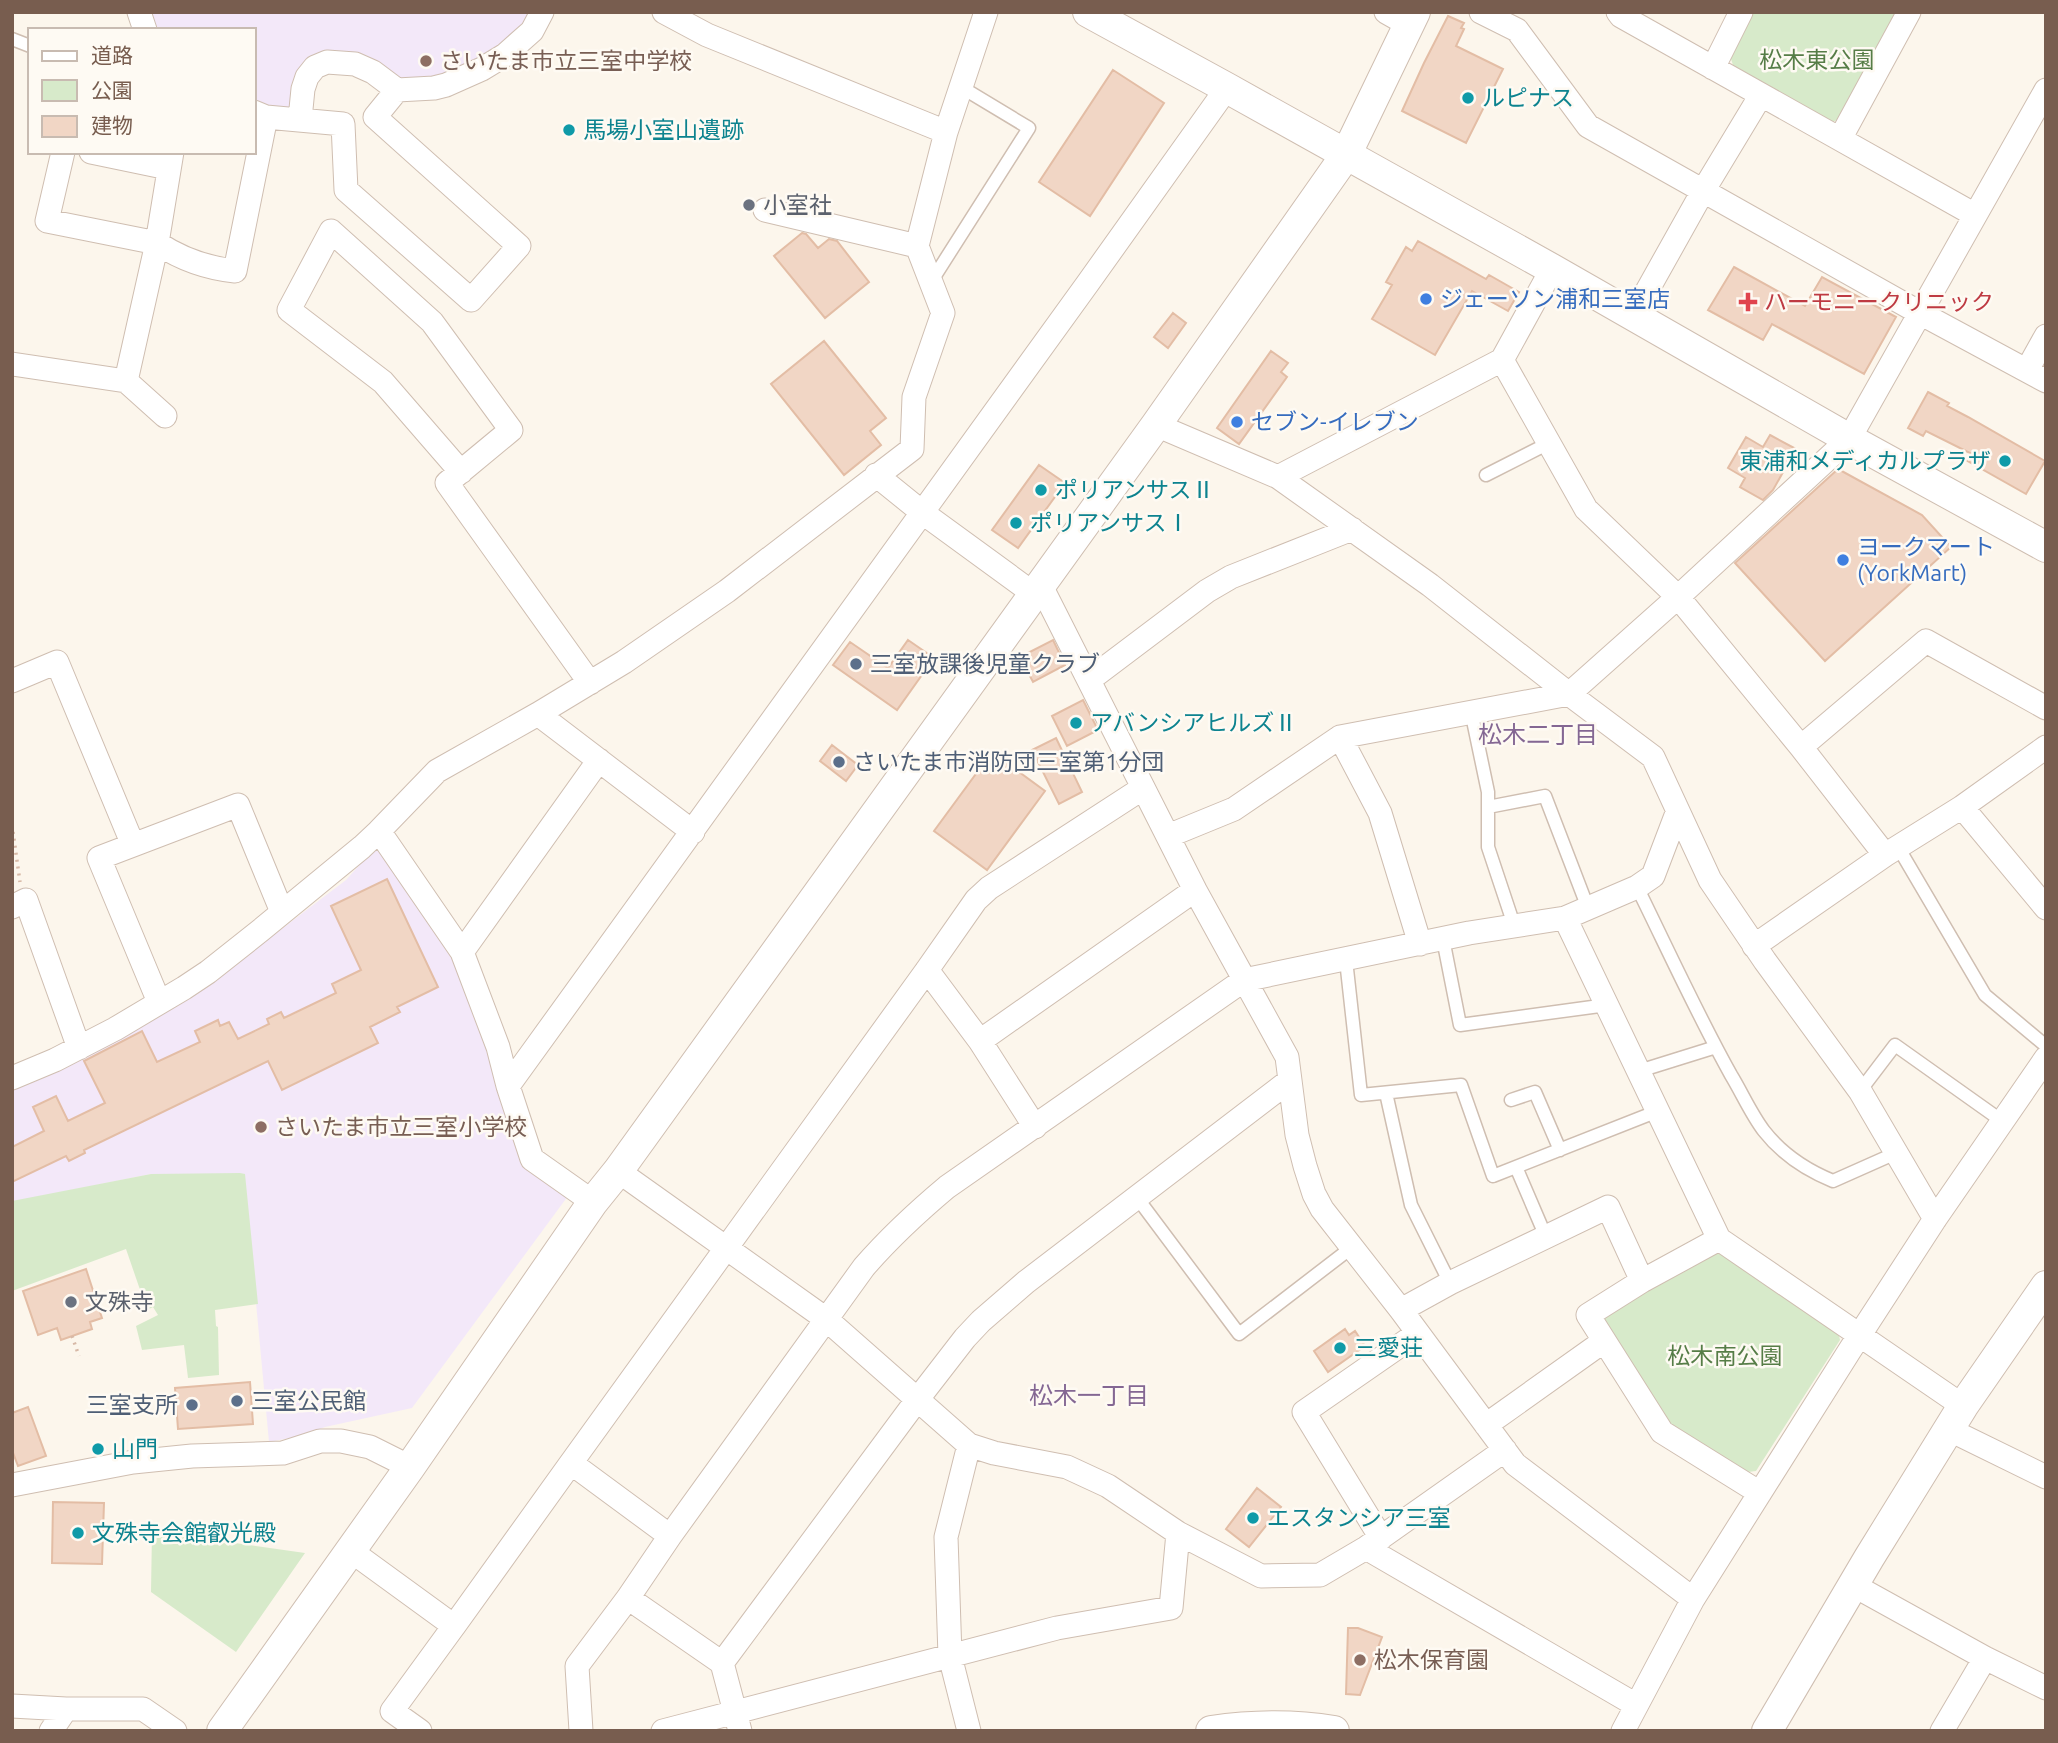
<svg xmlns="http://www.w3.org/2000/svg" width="2058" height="1743" font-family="Ubuntu,'Noto Sans JP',sans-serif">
<rect width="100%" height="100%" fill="#fcf6ec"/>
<path fill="#f3e8f9" d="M 146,12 L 533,12 L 526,26 L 462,72 L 407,83 L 327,55 L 291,106 L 281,110 L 254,104 L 254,30 L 153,30 Z
M 373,850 L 384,852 L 442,934 L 478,1015 L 521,1163 L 568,1196 L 412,1408 L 325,1427 L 300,1436 L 269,1442 L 244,1174 L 151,1174 L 12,1202 L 12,1090 L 121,1036 L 204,988 L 346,880 Z"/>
<path fill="#d7eaca" d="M 1753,12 L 1898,12 L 1841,118 L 1831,123 L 1734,68 L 1730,56 Z
M 240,1173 L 245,1174 L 258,1304 L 215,1310 L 216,1326 L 218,1327 L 219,1375 L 188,1378 L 184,1345 L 142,1350 L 136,1326 L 158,1315 L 153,1307 L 147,1310 L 126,1249 L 12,1291 L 12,1201 L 151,1174 Z
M 1713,1248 L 1837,1327 L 1840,1340 L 1756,1471 L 1748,1472 L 1663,1423 L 1602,1325 L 1603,1312 Z
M 152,1531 L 305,1553 L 236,1652 L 151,1592 Z"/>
<path fill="#f1d6c5" stroke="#e3bda5" stroke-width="2" d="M 1448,16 L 1464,23 L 1461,28 L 1464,29 L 1456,46 L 1503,69 L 1466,143 L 1402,111 L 1424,63 Z
M 1113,70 L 1164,103 L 1090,216 L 1039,182 Z
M 802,233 L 806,234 L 818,248 L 829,239 L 837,241 L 869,282 L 825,318 L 774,256 Z
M 1418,241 L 1486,279 L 1489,275 L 1519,292 L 1508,311 L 1472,291 L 1435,355 L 1372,319 L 1392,285 L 1386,282 L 1406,247 L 1412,251 Z
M 1734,267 L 1805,306 L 1822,277 L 1896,317 L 1864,374 L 1772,324 L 1763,340 L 1708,310 Z
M 1173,313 L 1186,323 L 1168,348 L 1154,337 Z
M 824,341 L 886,418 L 870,431 L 881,445 L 844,475 L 771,384 Z
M 1271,351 L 1288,363 L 1281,372 L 1287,377 L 1239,444 L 1217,428 Z
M 1928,392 L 1949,403 L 1947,406 L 1968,417 L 2045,461 L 2026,494 L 1966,460 L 1970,453 L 1926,431 L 1923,436 L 1908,428 Z
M 1770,435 L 1796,449 L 1773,490 L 1763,500 L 1740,487 L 1745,478 L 1728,468 L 1746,437 L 1763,447 Z
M 1039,465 L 1065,483 L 1018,548 L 992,530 Z
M 1838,469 L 1922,515 L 1951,547 L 1825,661 L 1735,563 Z
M 908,640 L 934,658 L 897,710 L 833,665 L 850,642 L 888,668 Z
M 1053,640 L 1065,665 L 1033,682 L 1020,657 Z
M 1083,700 L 1098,730 L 1067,746 L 1052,716 Z
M 1056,738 L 1082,792 L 1059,804 L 1032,750 Z
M 832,745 L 858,765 L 846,781 L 820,761 Z
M 992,752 L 1045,791 L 987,870 L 934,831 Z
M 387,879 L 438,987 L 397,1007 L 400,1012 L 370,1027 L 378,1043 L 282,1090 L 268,1061 L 84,1150 L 85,1153 L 69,1161 L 66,1156 L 12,1182 L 12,1147 L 44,1131 L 33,1107 L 56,1096 L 68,1121 L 105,1103 L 84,1061 L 86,1060 L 142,1031 L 157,1062 L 200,1042 L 195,1031 L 218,1020 L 220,1026 L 229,1022 L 238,1039 L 269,1024 L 267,1019 L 281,1012 L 284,1018 L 336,993 L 332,984 L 361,970 L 331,906 Z
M 86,1269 L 102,1318 L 90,1322 L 92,1329 L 61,1340 L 57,1328 L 38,1335 L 23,1291 Z
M 1345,1329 L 1349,1335 L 1355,1331 L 1365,1346 L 1328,1372 L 1314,1351 Z
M 250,1382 L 253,1424 L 178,1429 L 175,1388 Z
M 28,1407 L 46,1456 L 18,1466 L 12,1450 L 12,1413 Z
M 1257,1488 L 1281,1507 L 1249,1547 L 1226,1529 Z
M 53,1502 L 104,1503 L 102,1564 L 52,1563 Z
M 1348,1628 L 1358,1628 L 1382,1637 L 1360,1695 L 1346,1694 Z"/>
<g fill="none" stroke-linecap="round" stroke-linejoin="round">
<g stroke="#cfbeb1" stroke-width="15">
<path id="service" d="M 12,39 L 30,46
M 931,282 L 1029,128 L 961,87
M 1486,475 L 1549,443
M 1471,711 L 1488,792 L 1488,847 L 1514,925
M 1488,807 L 1545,796 L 1588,908
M 1898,847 L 1985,995 L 2046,1046
M 1637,887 C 1668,950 1697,1014 1731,1075 C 1742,1093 1751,1114 1764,1131 C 1782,1154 1806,1170 1833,1181 L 1896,1153
M 1443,939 L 1460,1025 L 1607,1005
M 1346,960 L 1361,1095 L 1461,1085 L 1493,1176 L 1658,1111
M 1639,1071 L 1716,1047
M 1860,1091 L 1895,1045 L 2002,1121
M 1386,1093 L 1411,1205 L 1450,1283
M 1511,1100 L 1535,1092 L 1560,1150
M 1516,1167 L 1546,1237
M 1138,1199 L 1239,1334 L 1351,1248"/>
</g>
<g stroke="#cfbeb1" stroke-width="25">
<path id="minor" d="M 139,12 L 145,30
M 664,12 L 707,35 L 946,132
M 1386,12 L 1409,25
M 1481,12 L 1517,30 L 1588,126 L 1920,313 L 2046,381
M 1618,12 L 1621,16 L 1975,215
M 1713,68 L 1741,12
M 254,112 L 266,117 L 343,124 L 346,190 L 471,300 L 519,246 L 375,117 L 397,90
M 300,119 L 303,89 L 307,77 L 315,67 L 327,62 L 355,64 L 373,72 L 397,90 L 434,88 L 446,85 L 482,69 L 505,55 L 532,31 L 542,12
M 1840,139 L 1909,12
M 63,152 L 47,221 L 157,243 L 172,152
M 91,152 L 168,168
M 765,210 L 917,246
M 1633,316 L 1703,191 L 1761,95
M 1502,360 L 1586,509 L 1678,597 L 1801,747 L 1885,855
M 12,364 L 126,381 L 165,416
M 2027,370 L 2046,336
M 126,381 L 157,243 C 181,259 205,268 235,271 L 266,117
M 1156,425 L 1278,477 L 1430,585 L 1569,694 L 1653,757 L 1710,880 L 1765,961 L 1860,1091 L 1935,1219
M 461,472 L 383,382 L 289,310 L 331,231 L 432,322 L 511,430 L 447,483 L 590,683
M 876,475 L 923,513 L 1034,594
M 1278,477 L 1502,360 L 1552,269
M 1040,584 L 1195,890 L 1287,1057 L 1297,1135 L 1305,1166 L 1314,1194 L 1322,1209 L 1401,1310 L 1515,1464 L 1693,1599
M 1089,680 L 1207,591 L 1231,577 L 1352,529
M 12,681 L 57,662 L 133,845
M 538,714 L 693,832
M 1340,737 L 1380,813 L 1420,944
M 1801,747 L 1926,641 L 2046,708
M 1962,807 L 2046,908
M 379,831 L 462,952 L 498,1047 L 508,1086 L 532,1159 L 593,1202
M 1168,836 L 1234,809 L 1340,737 L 1569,694 L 1678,597 L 1849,439 L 2046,90
M 12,907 L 26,900 L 79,1048
M 1565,918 L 1719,1239 L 1963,1406
M 1754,946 L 1885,855 L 1962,807 L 2046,747
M 462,952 L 599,760
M 927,970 L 980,1041 L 1035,1127
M 159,1002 L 99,858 L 238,805 L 282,912
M 980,1041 L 1195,890
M 12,1078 L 55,1060 L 115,1029 L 184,988 L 208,972 L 261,930 L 362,847 L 379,831 L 437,771 L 538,714 L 624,662 L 727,591 L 912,449 L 914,397 L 943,313 L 917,246 L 946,132 L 986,12
M 508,1086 L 1088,283 L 1227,88
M 618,1171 L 826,1319 L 969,1445 L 994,1453 L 1067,1467 L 1108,1486 L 1178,1533 L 1261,1576 L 1320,1575 L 1366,1548 L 1505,1450
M 1719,1239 L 1642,1281 L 1588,1315 L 1662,1432 L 1760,1493
M 1401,1310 L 1450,1283 L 1608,1207 L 1642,1281
M 1486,1425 L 1604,1341
M 1948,1429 L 2046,1477
M 12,1485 L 133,1462 L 192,1456 L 283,1453 L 320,1441 L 341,1441 L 370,1447 L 410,1467
M 670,1536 L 571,1463 L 927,970 L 976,900 L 989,888 L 1143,788
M 1381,1538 L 1304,1412 L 1418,1333
M 1366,1548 L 1636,1705
M 351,1551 L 454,1626 L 392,1711 L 420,1731
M 1853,1585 L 1985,1658 L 2046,1688
M 628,1598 L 722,1663 L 740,1731
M 454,1626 L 571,1463
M 722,1663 L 917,1400 L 965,1338 L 981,1321 L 1026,1282 L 1289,1081
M 12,1706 L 66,1709 L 143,1709 L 175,1731
M 51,1731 L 66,1709
M 581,1731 L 577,1666 L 628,1598 L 670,1536 L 864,1267 C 891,1236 916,1213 947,1187 L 1244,980 L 1469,933 L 1565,918 L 1637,887 L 1653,876 L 1677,813
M 663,1731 L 1057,1628 L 1171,1608 L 1178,1533
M 969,1731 L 950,1656 L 946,1537 L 969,1445
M 1623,1731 L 1693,1599 L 1850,1350 L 1935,1219 L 2046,1058
M 1942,1731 L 1985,1658"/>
</g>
<g stroke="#cfbeb1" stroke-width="32">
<path id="tertiary" d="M 1088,12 L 1227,88 L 1552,269 L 1849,439 L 2046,547
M 222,1731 L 410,1467 L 593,1202 L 618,1171 L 1156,425 L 1346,155 L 1415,12
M 1211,1731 C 1252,1725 1292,1724 1334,1731
M 1767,1731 L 1869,1558 L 1963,1406 L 2046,1286"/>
</g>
<path stroke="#d7b9a7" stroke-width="3.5" stroke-dasharray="2 5" stroke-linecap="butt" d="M 12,825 L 20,882
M 72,1336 L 79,1356"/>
<use href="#service" stroke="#fff" stroke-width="12"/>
<use href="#minor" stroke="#fff" stroke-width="23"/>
<use href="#tertiary" stroke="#fff" stroke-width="30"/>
</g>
<g fill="#8d6e63" stroke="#fefaf3" stroke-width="2.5">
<circle cx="426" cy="61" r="7"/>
<circle cx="261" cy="1127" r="7"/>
<circle cx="1360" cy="1660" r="7"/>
</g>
<g fill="#0f9aa8" stroke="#fefaf3" stroke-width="2.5">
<circle cx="1468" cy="98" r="7"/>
<circle cx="569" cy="130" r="7"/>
<circle cx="2005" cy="461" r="7"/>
<circle cx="1041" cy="490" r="7"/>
<circle cx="1016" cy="523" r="7"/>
<circle cx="1076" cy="723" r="7"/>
<circle cx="1340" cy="1348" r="7"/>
<circle cx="98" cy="1449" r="7"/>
<circle cx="1253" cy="1518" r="7"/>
<circle cx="78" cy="1533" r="7"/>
</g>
<g fill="#6b7280" stroke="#fefaf3" stroke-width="2.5">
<circle cx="749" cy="205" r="7"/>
<circle cx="71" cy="1302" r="7"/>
</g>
<g fill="#3f7fe0" stroke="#fefaf3" stroke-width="2.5">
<circle cx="1426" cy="299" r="7"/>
<circle cx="1237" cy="422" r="7"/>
<circle cx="1843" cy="560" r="7"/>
</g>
<path fill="#e0444e" stroke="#fefaf3" stroke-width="2.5" d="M1744.5 291.5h7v7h7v7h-7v7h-7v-7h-7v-7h7z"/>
<g fill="#5c6f8a" stroke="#fefaf3" stroke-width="2.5">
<circle cx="856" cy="664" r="7"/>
<circle cx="839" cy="762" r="7"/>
<circle cx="237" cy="1401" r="7"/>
<circle cx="192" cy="1405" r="7"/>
</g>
<g text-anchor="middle" stroke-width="5" stroke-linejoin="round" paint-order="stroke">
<g font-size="23" fill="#567d47" stroke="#fefaf3">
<text x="1817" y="68">松木東公園</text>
<text x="1725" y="1364">松木南公園</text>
</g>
<g font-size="23" fill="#785e54" stroke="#fefaf3" text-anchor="start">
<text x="440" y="69">さいたま市立三室中学校</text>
<text x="275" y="1135">さいたま市立三室小学校</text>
<text x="1374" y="1668">松木保育園</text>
</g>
<g font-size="23" fill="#0d838f" stroke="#fefaf3" text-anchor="start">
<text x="1482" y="106">ルピナス</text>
<text x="583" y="138">馬場小室山遺跡</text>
<text x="1991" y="469" text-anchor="end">東浦和メディカルプラザ</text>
<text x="1055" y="498">ポリアンサスⅡ</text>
<text x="1030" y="531">ポリアンサスⅠ</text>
<text x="1090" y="731">アバンシアヒルズⅡ</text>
<text x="1354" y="1356">三愛荘</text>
<text x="112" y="1457">山門</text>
<text x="1267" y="1526">エスタンシア三室</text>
<text x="92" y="1541">文殊寺会館叡光殿</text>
</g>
<g font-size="23" fill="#5b616d" stroke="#fefaf3" text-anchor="start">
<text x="763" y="213">小室社</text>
<text x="85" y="1310">文殊寺</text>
</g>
<g font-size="23" fill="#366cbe" stroke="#fefaf3" text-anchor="start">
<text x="1440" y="307">ジェーソン浦和三室店</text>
<text x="1251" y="430">セブン-イレブン</text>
<text x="1857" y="555">ヨークマート<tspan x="1857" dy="26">(YorkMart)</tspan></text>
</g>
<g font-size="23" fill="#be3a42" stroke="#fefaf3" text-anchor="start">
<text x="1764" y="310">ハーモニークリニック</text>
</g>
<g font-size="23" fill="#4e5e75" stroke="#fefaf3" text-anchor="start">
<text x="870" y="672">三室放課後児童クラブ</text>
<text x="853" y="770">さいたま市消防団三室第1分団</text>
<text x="251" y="1409">三室公民館</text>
<text x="178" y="1413" text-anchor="end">三室支所</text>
</g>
<g font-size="24" fill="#846793" stroke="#fefaf3">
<text x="1538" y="743">松木二丁目</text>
<text x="1089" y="1404">松木一丁目</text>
</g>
</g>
<rect width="2058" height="1743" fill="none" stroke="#785d4f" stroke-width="28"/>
<rect x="28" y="28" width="228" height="126" fill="#fefaf3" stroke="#c8bbb1" stroke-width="2"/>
<rect x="42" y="51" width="35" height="10" fill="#ffffff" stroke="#c8bbb1" stroke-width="2"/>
<text x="91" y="63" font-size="21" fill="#785d4f">道路</text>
<rect x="42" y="80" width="35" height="21" fill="#d7eaca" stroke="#c8bbb1" stroke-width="2"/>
<text x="91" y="98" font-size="21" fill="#785d4f">公園</text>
<rect x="42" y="116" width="35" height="21" fill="#f1d6c5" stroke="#c8bbb1" stroke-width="2"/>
<text x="91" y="133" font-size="21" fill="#785d4f">建物</text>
</svg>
